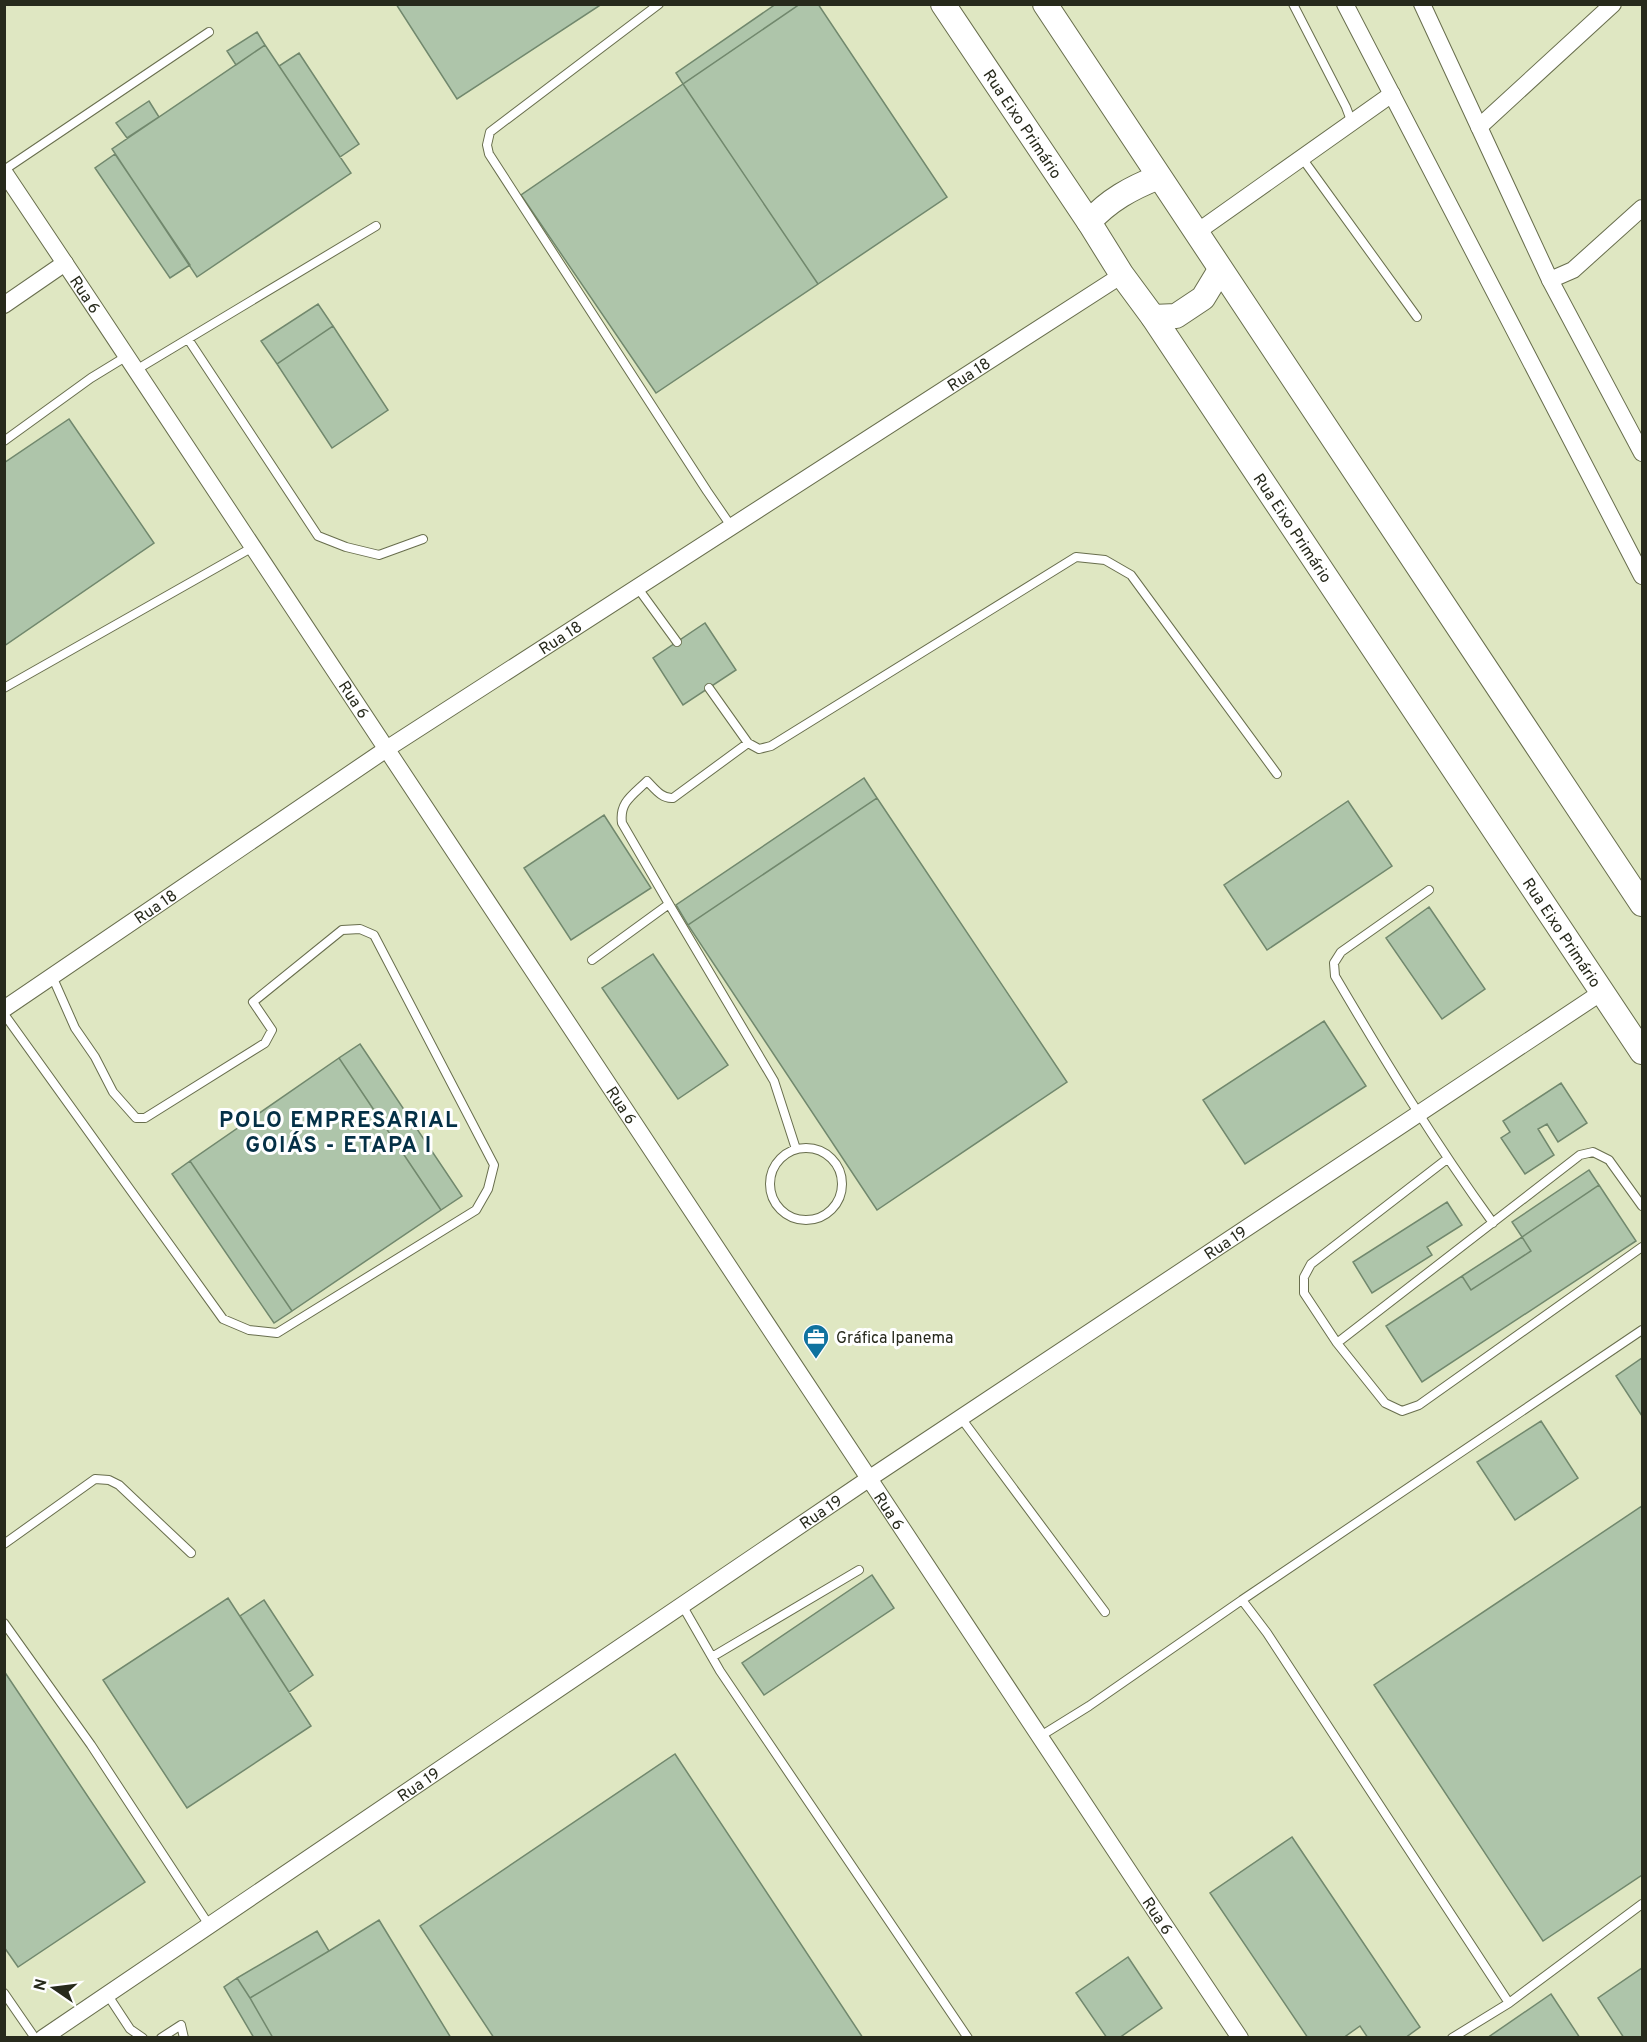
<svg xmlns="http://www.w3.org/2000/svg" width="1647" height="2042" font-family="Overpass,sans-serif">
<rect width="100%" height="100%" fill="#dfe7c2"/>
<path fill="#aec5aa" stroke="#71886d" stroke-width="1.5" d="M 396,4 L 602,4 L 457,99 Z
M 776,4 L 800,4 L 683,84 L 676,73 Z
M 800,4 L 818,4 L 947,197 L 818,284 L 683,84 Z
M 257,32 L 265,45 L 236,65 L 227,51 Z
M 265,45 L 351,173 L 197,277 L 112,149 Z
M 299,53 L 359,144 L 340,157 L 279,66 Z
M 683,84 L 818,284 L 656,393 L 521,195 Z
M 149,101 L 159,117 L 127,138 L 116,123 Z
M 115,154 L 190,265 L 170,278 L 95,168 Z
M 318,304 L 333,326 L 277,364 L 261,341 Z
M 333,326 L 388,410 L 332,448 L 277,364 Z
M 69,419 L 154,543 L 4,646 L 4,463 Z
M 705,623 L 736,670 L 683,705 L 653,658 Z
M 864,778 L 877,798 L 688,925 L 676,905 Z
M 877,798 L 1067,1082 L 877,1210 L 688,925 Z
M 1348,801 L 1392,866 L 1267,950 L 1224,885 Z
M 604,815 L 651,888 L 571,940 L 524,868 Z
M 1429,907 L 1485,989 L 1442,1019 L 1386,938 Z
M 653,954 L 728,1065 L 678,1099 L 602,988 Z
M 1324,1021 L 1366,1086 L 1245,1164 L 1203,1100 Z
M 360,1044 L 462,1196 L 441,1210 L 339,1058 Z
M 339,1058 L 441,1210 L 292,1311 L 190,1161 Z
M 1561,1083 L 1587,1123 L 1558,1142 L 1547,1124 L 1538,1129 L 1554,1155 L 1525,1174 L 1501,1138 L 1510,1132 L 1503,1121 Z
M 190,1161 L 292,1311 L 274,1323 L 172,1174 Z
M 1589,1170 L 1599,1185 L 1522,1237 L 1512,1222 Z
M 1599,1185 L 1636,1241 L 1422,1382 L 1386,1326 L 1462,1276 L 1471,1290 L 1531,1251 L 1522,1237 Z
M 1447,1202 L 1462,1225 L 1427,1247 L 1432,1255 L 1372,1293 L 1353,1262 Z
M 1522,1237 L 1531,1251 L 1471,1290 L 1462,1276 Z
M 1642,1358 L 1642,1416 L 1616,1376 Z
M 1541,1421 L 1578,1478 L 1515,1520 L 1477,1462 Z
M 1642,1506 L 1642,1875 L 1543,1941 L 1374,1685 Z
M 872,1575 L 894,1608 L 764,1695 L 742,1663 Z
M 228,1598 L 311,1726 L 187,1808 L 103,1680 Z
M 264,1600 L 313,1675 L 289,1692 L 240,1616 Z
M 4,1671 L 145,1882 L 18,1967 L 4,1947 Z
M 675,1754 L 863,2038 L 494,2038 L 420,1926 Z
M 1292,1837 L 1420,2027 L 1405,2038 L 1368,2038 L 1360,2026 L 1343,2038 L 1308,2038 L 1210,1893 Z
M 379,1920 L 451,2038 L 273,2038 L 250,1998 L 329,1951 Z
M 317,1931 L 329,1951 L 250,1998 L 237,1978 Z
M 1128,1957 L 1162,2008 L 1119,2038 L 1107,2038 L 1076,1993 Z
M 1642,1968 L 1642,2038 L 1624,2038 L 1598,1998 Z
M 237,1978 L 250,1998 L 273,2038 L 254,2038 L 224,1987 Z
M 1551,1994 L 1580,2038 L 1487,2038 Z"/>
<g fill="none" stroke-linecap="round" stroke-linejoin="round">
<g stroke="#686e4d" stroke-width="10">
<path id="lane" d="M 659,4 L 490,132 L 487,145 L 489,154 L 707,491 L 731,526
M 1293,4 L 1346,107 L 1352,123
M 1302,158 L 1417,317
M 4,170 L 209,32
M 188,339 L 318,536 L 346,547 L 379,555 L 423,539
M 136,370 L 376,226
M 4,441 L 91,378 L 127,356
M 637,587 L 677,642
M 4,688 L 253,547
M 709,688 L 748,743 L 759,749 L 771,746 L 1076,557 L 1105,560 L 1131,575 L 1277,774
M 1429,890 L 1341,952 L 1334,963 L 1335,976 C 1385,1061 1435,1143 1493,1223
M 669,904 L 774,1081 L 796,1149
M 592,960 L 669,904 L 622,823 C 619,802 633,795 647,781 C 655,789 662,799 673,798 L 748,743
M 4,1014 L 223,1319 L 249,1330 L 277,1333 L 476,1210 L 488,1189 L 494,1165 L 374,935 L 360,929 L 342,930 L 253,1002 L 272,1030 L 265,1043 L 145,1118 L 136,1118 L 113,1092 L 95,1057 L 75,1028 L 52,976
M770 1184a36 36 0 1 1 72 0a36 36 0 1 1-72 0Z
M 1447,1159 L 1311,1264 L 1304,1277 L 1304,1293 L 1337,1343 L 1385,1403 L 1402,1411 L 1419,1405 L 1642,1247
M 1337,1343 L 1580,1155 L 1593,1152 L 1609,1160 L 1642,1206
M 961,1418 L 1105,1612
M 4,1544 L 95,1479 L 109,1480 L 119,1485 L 191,1553
M 1242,1600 L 1642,1330
M 682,1605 L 720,1671 L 968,2038
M 4,1623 L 91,1745 L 209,1925
M 712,1657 L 859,1570
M 1039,1737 L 1089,1706 L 1242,1600 L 1267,1633 L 1509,2003
M 4,1993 L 35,2038
M 107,1994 L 130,2029 L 143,2038
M 161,2038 L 181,2025 L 184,2038
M 1452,2038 L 1509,2003 L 1642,1904"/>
</g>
<g stroke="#686e4d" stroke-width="18">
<g id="street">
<path d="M 1345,4 L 1642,576"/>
<path d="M 1422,4 L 1550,280 L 1642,453"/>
<path d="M 1479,127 L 1613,4"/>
<path id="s1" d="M 4,172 C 419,792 825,1418 1240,2038"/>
<path d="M 1197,232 L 1392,94"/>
<path d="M 1550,280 L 1573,270 L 1642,208"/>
<path d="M 4,305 L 65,263"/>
<path id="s2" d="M 4,1009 L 388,748 L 1122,275"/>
<path id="s3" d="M 43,2038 L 870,1478 L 1602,992"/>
</g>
</g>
<g stroke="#686e4d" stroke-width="26">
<g id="secondary">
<path id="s4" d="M 943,4 L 1089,222 L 1122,275 L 1153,317 L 1642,1052"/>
<path d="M 1045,4 L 1642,904"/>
<path d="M 1089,222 C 1109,200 1131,188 1159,177"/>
<path d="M 1153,317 L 1176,316 L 1203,298 L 1220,270"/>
</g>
</g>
<use href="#lane" stroke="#fff" stroke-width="8"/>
<use href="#street" stroke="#fff" stroke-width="16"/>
<use href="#secondary" stroke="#fff" stroke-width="24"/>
</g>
<defs>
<g id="office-pin" transform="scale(1.35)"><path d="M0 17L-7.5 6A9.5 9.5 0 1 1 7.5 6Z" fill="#0f729f" stroke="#fff"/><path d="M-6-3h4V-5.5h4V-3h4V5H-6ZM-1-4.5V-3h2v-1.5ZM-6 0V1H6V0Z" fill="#fff"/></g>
</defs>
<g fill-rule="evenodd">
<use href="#office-pin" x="816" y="1337"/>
</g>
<g text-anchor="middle" stroke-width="6" stroke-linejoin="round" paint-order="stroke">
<g font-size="16" fill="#272a1c" stroke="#fff">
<text dy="6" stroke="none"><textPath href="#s4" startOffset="144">Rua Eixo Primário</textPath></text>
<text dy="6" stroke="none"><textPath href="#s1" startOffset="147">Rua 6</textPath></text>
<text dy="6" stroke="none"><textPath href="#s2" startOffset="1155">Rua 18</textPath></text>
<text dy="6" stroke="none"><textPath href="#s4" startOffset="630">Rua Eixo Primário</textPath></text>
<text dy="6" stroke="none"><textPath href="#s2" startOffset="669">Rua 18</textPath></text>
<text dy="6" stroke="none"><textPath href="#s1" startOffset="633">Rua 6</textPath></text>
<text dy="6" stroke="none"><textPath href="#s2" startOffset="183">Rua 18</textPath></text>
<text dy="6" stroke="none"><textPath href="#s4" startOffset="1116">Rua Eixo Primário</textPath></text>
<text dy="6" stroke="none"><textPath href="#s1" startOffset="1119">Rua 6</textPath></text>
<text dy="6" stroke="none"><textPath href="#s3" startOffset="1425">Rua 19</textPath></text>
<text dy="6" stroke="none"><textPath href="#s1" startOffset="1605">Rua 6</textPath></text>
<text dy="6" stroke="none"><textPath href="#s3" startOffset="939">Rua 19</textPath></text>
<text dy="6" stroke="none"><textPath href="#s3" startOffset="453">Rua 19</textPath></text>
<text dy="6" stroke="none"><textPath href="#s1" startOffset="2091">Rua 6</textPath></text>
</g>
<g font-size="16" fill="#272a1c" stroke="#fff" text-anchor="start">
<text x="836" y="1343">Gráfica Ipanema</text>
</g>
<g font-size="22" font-weight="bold" letter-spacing="1.5" fill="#043046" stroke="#fff">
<text x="339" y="1127">POLO EMPRESARIAL<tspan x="339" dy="25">GOIÁS - ETAPA I</tspan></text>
</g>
</g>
<rect width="1647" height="2042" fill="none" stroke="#272a1c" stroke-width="12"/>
<g transform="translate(54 1988) rotate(284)" stroke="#ffffff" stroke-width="4.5" paint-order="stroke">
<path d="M0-4.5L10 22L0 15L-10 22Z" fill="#272a1c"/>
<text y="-9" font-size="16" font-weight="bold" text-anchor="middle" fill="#272a1c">N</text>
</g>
</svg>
